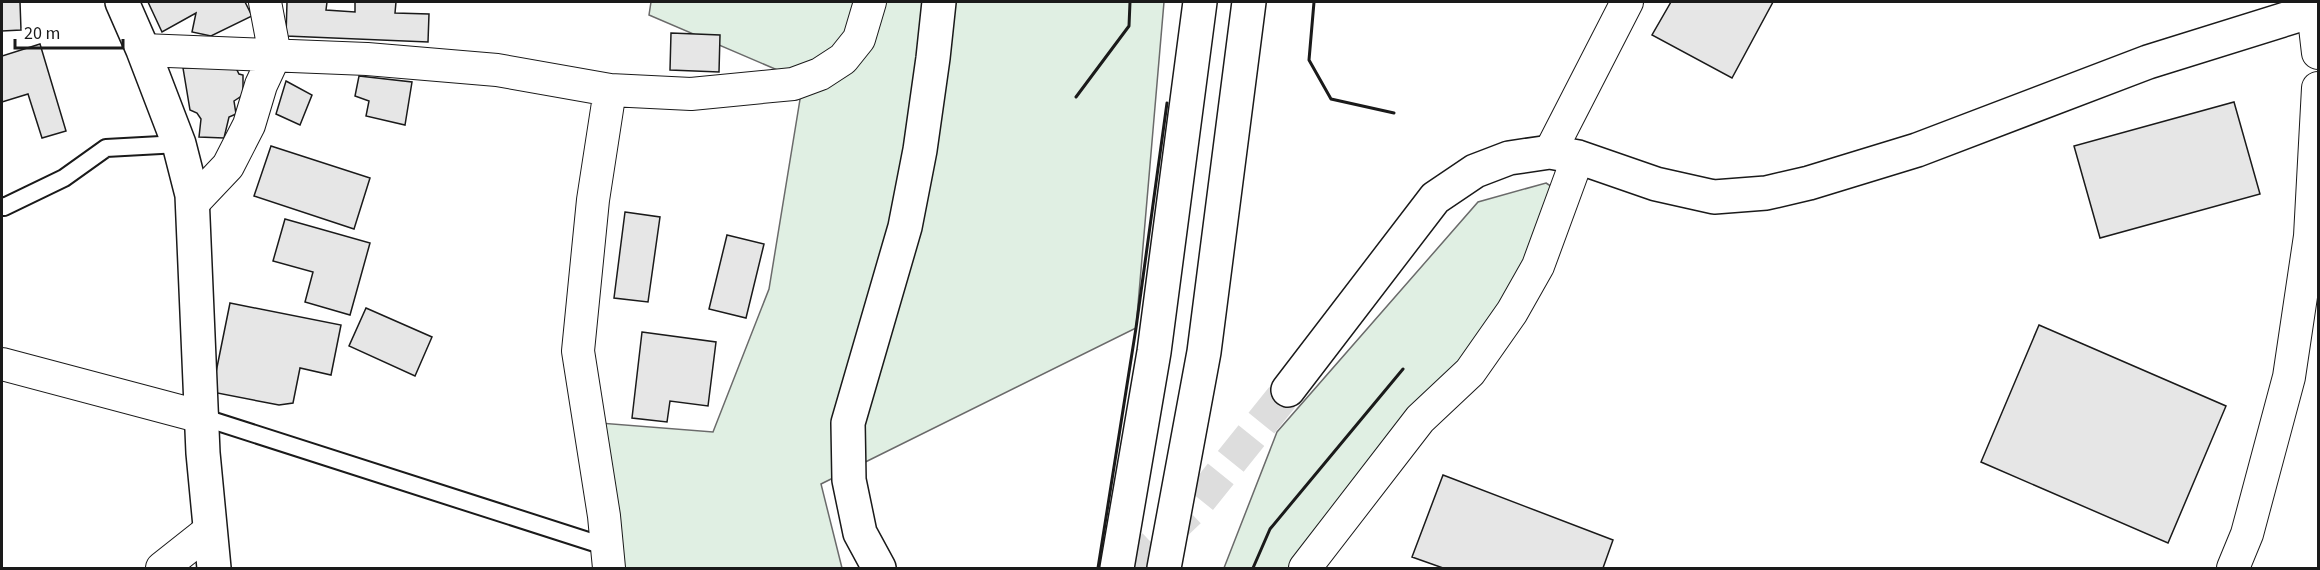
<svg xmlns="http://www.w3.org/2000/svg" width="2320" height="570" font-family="'Source Sans 3',sans-serif">
<rect width="100%" height="100%" fill="#fff"/>
<path fill="#e0efe3" stroke="#6a6a6a" stroke-width="1.5" d="M 651,2 L 1164,2 L 1136,328 L 821,484 L 842,568 L 595,568 L 600,423 L 713,432 L 769,289 L 803,81 L 649,15 Z
M 1546,183 L 1557,190 L 1512,312 L 1307,568 L 1224,568 L 1277,432 L 1478,202 Z"/>
<path fill="#e6e6e6" stroke="#1a1a1a" stroke-width="1.5" d="M 2,2 L 20,2 L 21,30 L 2,31 Z
M 148,2 L 245,2 L 252,16 L 211,36 L 192,32 L 196,13 L 162,32 Z
M 287,2 L 327,2 L 326,10 L 355,12 L 355,2 L 396,2 L 395,13 L 429,14 L 428,42 L 286,36 Z
M 1671,2 L 1773,2 L 1732,78 L 1652,35 Z
M 671,33 L 720,35 L 719,72 L 670,70 Z
M 40,44 L 66,131 L 42,138 L 28,94 L 2,102 L 2,56 Z
M 235,66 L 239,74 L 243,75 L 243,95 L 234,101 L 236,114 L 229,117 L 224,138 L 199,137 L 201,119 L 197,113 L 190,110 L 183,68 Z
M 359,76 L 412,82 L 405,125 L 366,116 L 369,101 L 355,96 Z
M 286,81 L 312,95 L 300,125 L 276,114 Z
M 2234,102 L 2260,194 L 2100,238 L 2074,146 Z
M 271,146 L 370,178 L 354,229 L 254,196 Z
M 625,212 L 660,217 L 648,302 L 614,298 Z
M 285,219 L 370,243 L 350,315 L 305,302 L 313,272 L 273,261 Z
M 727,235 L 764,244 L 746,318 L 709,309 Z
M 230,303 L 341,325 L 331,375 L 300,368 L 293,403 L 279,405 L 212,392 Z
M 366,308 L 432,337 L 415,376 L 349,346 Z
M 2039,325 L 2226,406 L 2168,543 L 1981,462 Z
M 642,332 L 716,342 L 708,406 L 670,401 L 667,422 L 632,418 Z
M 1443,475 L 1613,540 L 1603,568 L 1443,568 L 1412,557 Z"/>
<g fill="none" stroke-linecap="round" stroke-linejoin="round">
<path stroke="#ddd" stroke-width="33" stroke-dasharray="33 16" stroke-linecap="butt" d="M 1130,568 L 1195,506 L 1288,390"/>
<g stroke="#1a1a1a" stroke-width="20">
<path id="service" d="M 2,206 L 4,207 L 64,178 L 106,148 L 179,144
M 202,417 L 607,547"/>
</g>
<g stroke="#1a1a1a" stroke-width="34">
<path id="minor" d="M 2313,10 L 2318,53
M 143,50 L 367,59 L 497,70 L 610,90 L 691,94 L 793,84 L 820,74 L 843,59 L 859,39 L 870,2
M 1550,152 L 1627,2
M 192,204 L 228,166 L 249,125 L 261,85 L 275,55 L 265,2
M 2,364 L 202,417
M 162,568 L 210,530
M 609,568 L 604,516 L 578,351 L 593,200 L 610,90
M 1305,568 L 1420,419 L 1470,372 L 1512,312 L 1538,266 L 1578,157
M 2233,568 L 2247,534 L 2289,377 L 2310,236 L 2318,88"/>
</g>
<g stroke="#1a1a1a" stroke-width="36">
<path id="tertiary" d="M 122,2 L 143,50 L 179,144 L 192,195 L 203,453 L 214,568
M 1288,390 L 1435,198 L 1475,171 L 1509,158 L 1550,152 L 1578,157 L 1656,184 L 1714,197 L 1766,193 L 1809,183 L 1917,150 L 2148,62 L 2318,9
M 879,568 L 860,533 L 849,480 L 848,423 L 905,227 L 920,150 L 933,58 L 939,2"/>
</g>
<g stroke="#1a1a1a" stroke-width="36">
<path id="motorway" d="M 1117,568 L 1154,352 L 1200,2
M 1164,568 L 1204,352 L 1249,2"/>
</g>
<use href="#service" stroke="#fff" stroke-width="16"/>
<use href="#minor" stroke="#fff" stroke-width="32"/>
<use href="#tertiary" stroke="#fff" stroke-width="33"/>
<use href="#motorway" stroke="#fff" stroke-width="33"/>
<path stroke="#1a1a1a" stroke-width="3" d="M 1314,2 L 1309,60 L 1331,99 L 1394,113
M 1076,97 L 1129,26 L 1130,2
M 1098,568 L 1136,328 L 1167,103
M 1253,568 L 1270,529 L 1403,369"/>
</g>
<rect width="2320" height="570" fill="none" stroke="#1a1a1a" stroke-width="6"/>
<path d="M15 39v9h108v-9" fill="none" stroke="#1a1a1a" stroke-width="3"/>
<text x="24" y="39" font-size="18" fill="#1a1a1a" stroke="#ffffff" stroke-width="4.5" paint-order="stroke">20 m</text>
</svg>
